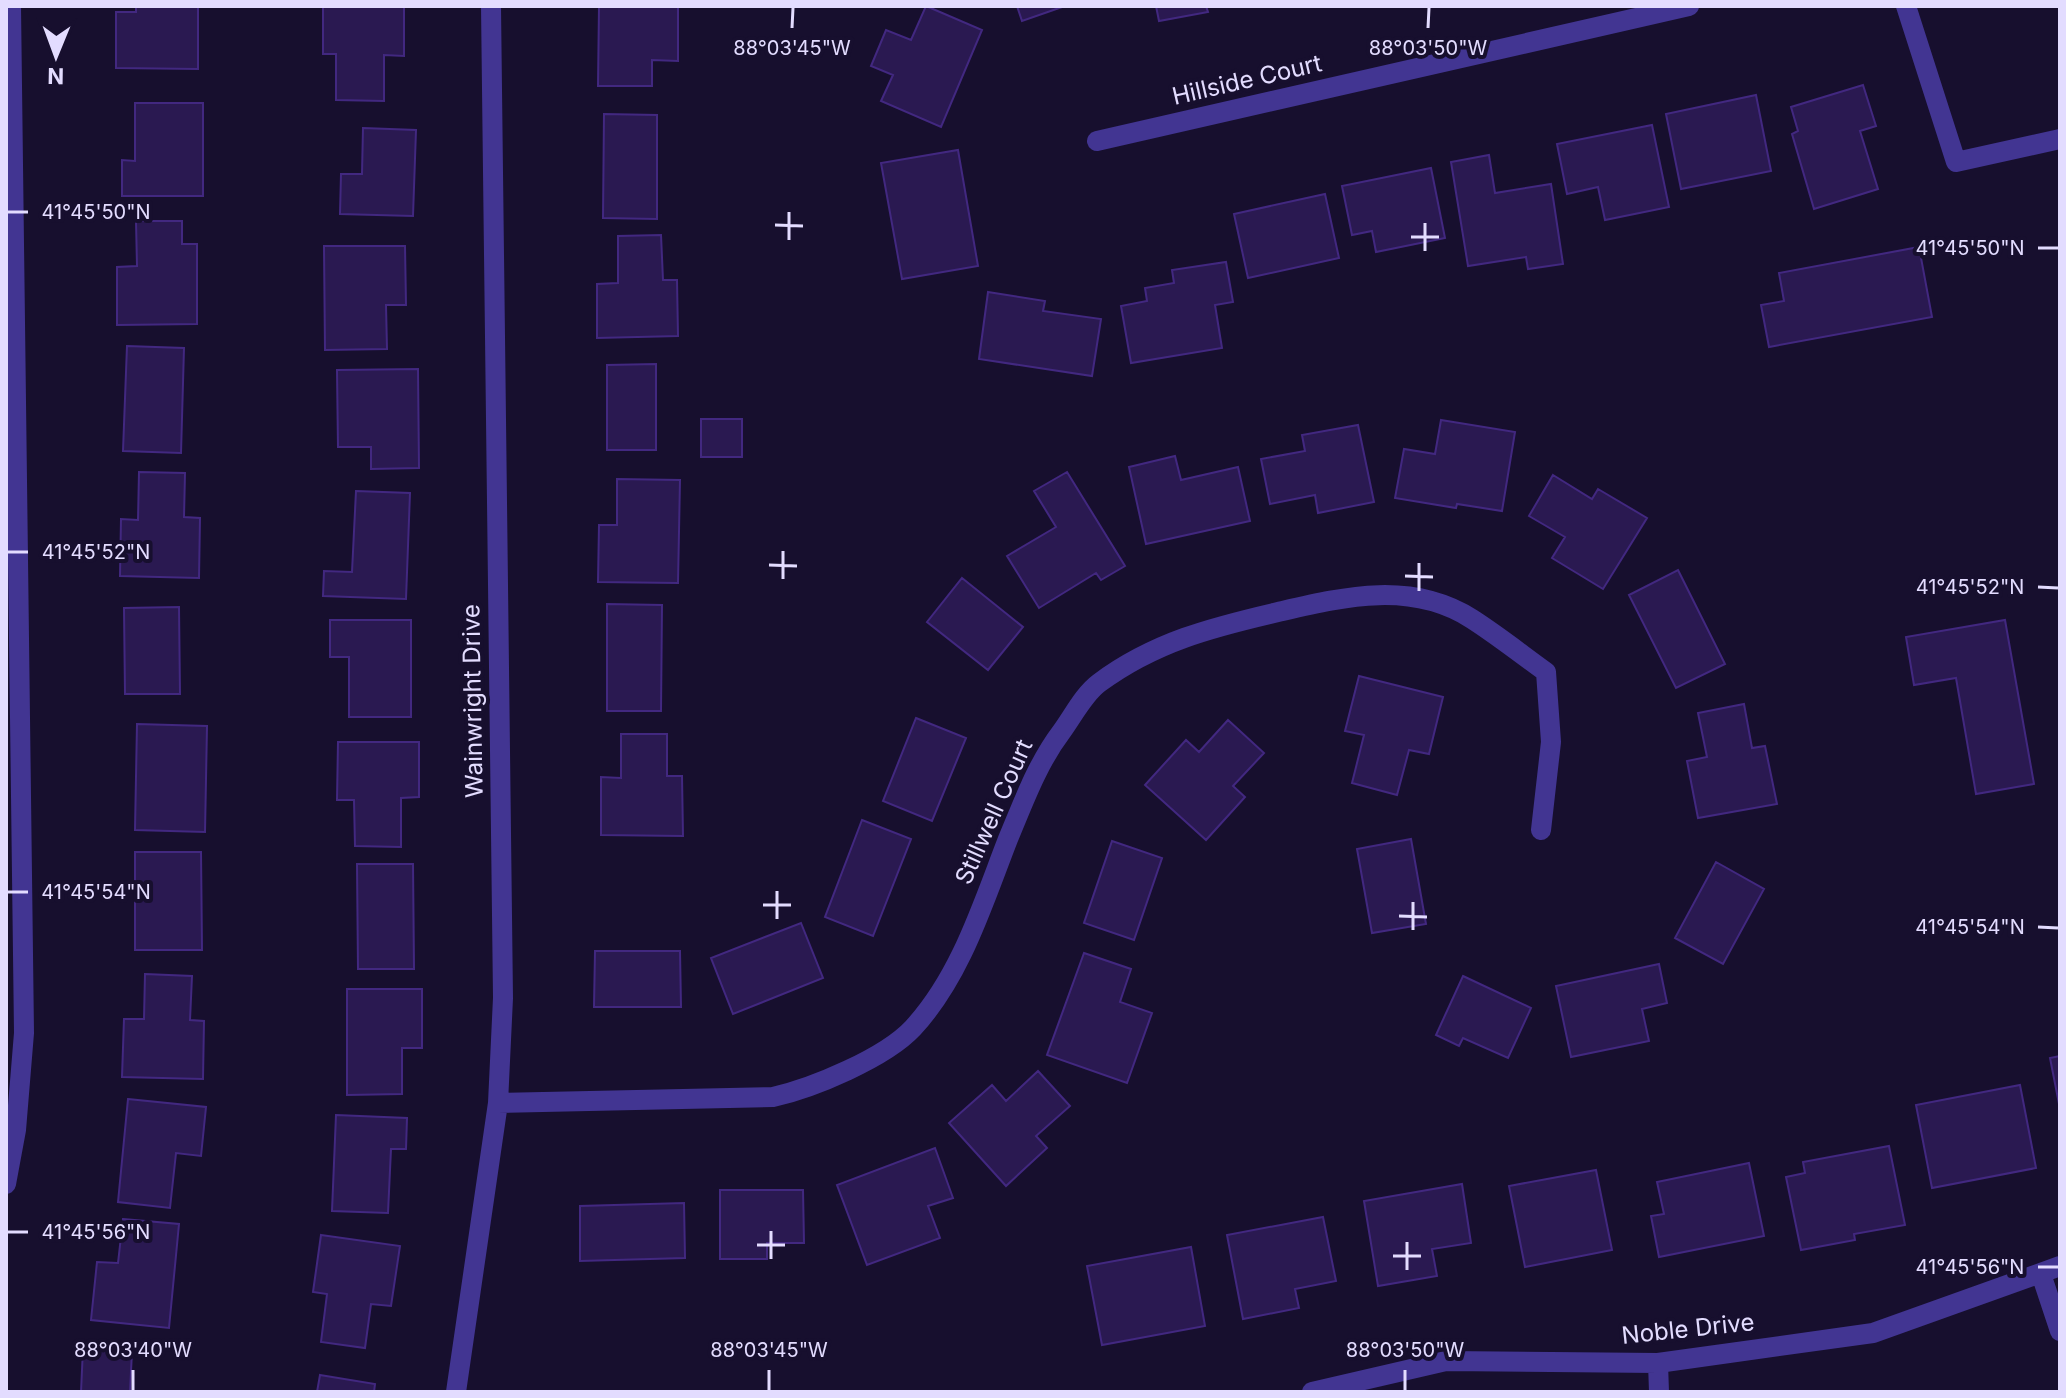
<svg xmlns="http://www.w3.org/2000/svg" width="2066" height="1398" font-family="Inter,sans-serif">
<rect width="100%" height="100%" fill="#170f2e"/>
<path fill="#2a1951" stroke="#422880" stroke-width="2" d="M 136,6 L 198,6 L 198,69 L 116,68 L 116,12 L 136,12 Z
M 323,6 L 404,6 L 404,56 L 384,55 L 384,101 L 336,100 L 336,54 L 323,54 Z
M 599,6 L 678,6 L 678,61 L 652,60 L 652,86 L 598,86 Z
M 926,6 L 982,30 L 941,127 L 881,101 L 893,75 L 871,66 L 886,30 L 911,40 Z
M 1017,6 L 1065,6 L 1022,21 Z
M 1156,6 L 1206,6 L 1208,12 L 1159,21 Z
M 1863,85 L 1876,126 L 1860,131 L 1878,189 L 1814,209 L 1792,134 L 1798,131 L 1791,107 Z
M 1756,95 L 1771,171 L 1681,189 L 1666,114 Z
M 135,103 L 203,103 L 203,196 L 122,196 L 122,160 L 135,161 Z
M 604,114 L 657,115 L 657,219 L 603,218 Z
M 1652,125 L 1669,207 L 1605,220 L 1598,187 L 1567,194 L 1557,144 Z
M 363,128 L 416,130 L 413,216 L 340,214 L 341,174 L 362,174 Z
M 958,150 L 978,266 L 902,279 L 881,163 Z
M 1489,155 L 1495,193 L 1551,184 L 1563,264 L 1528,269 L 1526,257 L 1468,266 L 1451,162 Z
M 1431,168 L 1445,238 L 1376,252 L 1372,231 L 1352,235 L 1342,186 Z
M 1325,194 L 1339,258 L 1248,278 L 1234,214 Z
M 136,221 L 182,221 L 182,244 L 197,244 L 197,324 L 117,325 L 117,267 L 137,266 Z
M 661,235 L 663,280 L 677,280 L 678,336 L 597,338 L 597,284 L 618,283 L 618,236 Z
M 324,246 L 405,246 L 406,305 L 386,305 L 387,349 L 325,350 Z
M 1919,247 L 1932,317 L 1769,347 L 1761,305 L 1784,301 L 1779,273 Z
M 1226,262 L 1233,302 L 1215,305 L 1222,348 L 1131,363 L 1121,306 L 1147,301 L 1145,288 L 1174,283 L 1172,270 Z
M 988,292 L 1045,301 L 1043,311 L 1101,319 L 1092,376 L 979,359 Z
M 127,346 L 184,348 L 181,453 L 123,451 Z
M 656,364 L 656,450 L 607,450 L 607,365 Z
M 418,369 L 419,468 L 371,469 L 371,447 L 338,447 L 337,370 Z
M 701,419 L 742,419 L 742,457 L 701,457 Z
M 1441,420 L 1515,432 L 1502,511 L 1457,504 L 1456,508 L 1395,498 L 1404,449 L 1435,454 Z
M 1358,425 L 1374,502 L 1318,513 L 1315,495 L 1270,504 L 1261,459 L 1305,451 L 1302,435 Z
M 1175,456 L 1181,480 L 1238,467 L 1250,521 L 1146,544 L 1129,467 Z
M 139,472 L 185,473 L 184,517 L 200,518 L 199,578 L 120,576 L 121,519 L 138,520 Z
M 1067,472 L 1125,566 L 1101,580 L 1096,573 L 1039,608 L 1007,556 L 1056,527 L 1034,491 Z
M 1553,475 L 1592,499 L 1598,489 L 1647,518 L 1603,589 L 1552,558 L 1565,537 L 1529,516 Z
M 617,479 L 680,480 L 678,583 L 598,582 L 599,525 L 617,525 Z
M 356,491 L 410,493 L 406,599 L 323,596 L 324,571 L 352,572 Z
M 1678,570 L 1725,664 L 1676,688 L 1629,595 Z
M 962,578 L 1023,627 L 988,670 L 927,622 Z
M 607,604 L 662,605 L 661,711 L 607,711 Z
M 179,607 L 180,694 L 125,694 L 124,608 Z
M 330,620 L 411,620 L 411,717 L 349,717 L 349,657 L 330,657 Z
M 2005,620 L 2034,784 L 1976,794 L 1956,678 L 1914,685 L 1906,637 Z
M 1359,676 L 1443,697 L 1429,754 L 1409,750 L 1397,795 L 1352,783 L 1364,735 L 1345,731 Z
M 1744,704 L 1752,748 L 1765,746 L 1777,804 L 1698,818 L 1687,761 L 1707,757 L 1698,713 Z
M 916,718 L 966,738 L 932,821 L 883,801 Z
M 1228,720 L 1264,753 L 1233,786 L 1245,797 L 1206,840 L 1145,785 L 1186,740 L 1199,752 Z
M 137,724 L 207,726 L 205,832 L 135,830 Z
M 621,734 L 667,734 L 667,776 L 682,776 L 683,836 L 601,835 L 601,777 L 621,778 Z
M 338,742 L 419,742 L 419,797 L 401,798 L 401,847 L 355,846 L 354,800 L 337,800 Z
M 862,820 L 911,839 L 873,936 L 825,917 Z
M 1411,839 L 1426,924 L 1372,933 L 1357,849 Z
M 1112,841 L 1162,858 L 1134,940 L 1084,923 Z
M 135,852 L 201,852 L 202,950 L 135,950 Z
M 1716,862 L 1764,889 L 1723,964 L 1675,938 Z
M 357,864 L 413,864 L 414,969 L 358,969 Z
M 801,923 L 823,978 L 733,1014 L 711,958 Z
M 595,951 L 680,951 L 681,1007 L 594,1007 Z
M 1084,953 L 1131,969 L 1120,1002 L 1152,1013 L 1127,1083 L 1047,1055 Z
M 1659,964 L 1667,1003 L 1642,1009 L 1649,1041 L 1571,1057 L 1556,986 Z
M 145,974 L 192,976 L 190,1020 L 204,1021 L 203,1079 L 122,1077 L 124,1019 L 144,1019 Z
M 1463,976 L 1531,1008 L 1508,1058 L 1463,1038 L 1459,1046 L 1436,1035 Z
M 347,989 L 422,989 L 422,1048 L 402,1048 L 402,1094 L 347,1095 Z
M 2060,1056 L 2060,1109 L 2050,1058 Z
M 1038,1071 L 1070,1106 L 1036,1136 L 1047,1148 L 1006,1186 L 949,1123 L 992,1085 L 1006,1101 Z
M 2020,1085 L 2036,1168 L 1932,1188 L 1916,1105 Z
M 128,1099 L 206,1107 L 201,1156 L 176,1153 L 170,1208 L 118,1202 Z
M 336,1115 L 407,1118 L 406,1149 L 391,1149 L 388,1213 L 332,1211 Z
M 1889,1146 L 1905,1225 L 1854,1234 L 1855,1240 L 1801,1250 L 1786,1177 L 1805,1173 L 1803,1162 Z
M 935,1148 L 953,1198 L 928,1206 L 940,1238 L 867,1265 L 837,1185 Z
M 1749,1163 L 1764,1236 L 1659,1257 L 1651,1216 L 1664,1214 L 1657,1182 Z
M 1596,1170 L 1612,1250 L 1525,1267 L 1509,1186 Z
M 1462,1184 L 1471,1243 L 1432,1249 L 1437,1276 L 1378,1286 L 1364,1201 Z
M 720,1190 L 803,1190 L 804,1243 L 767,1243 L 767,1259 L 720,1259 Z
M 684,1203 L 685,1258 L 580,1261 L 580,1206 Z
M 1323,1217 L 1336,1281 L 1295,1289 L 1299,1308 L 1243,1319 L 1227,1235 Z
M 123,1219 L 179,1224 L 169,1328 L 91,1320 L 97,1262 L 118,1263 Z
M 321,1235 L 400,1246 L 391,1306 L 371,1304 L 365,1348 L 321,1342 L 327,1294 L 313,1292 Z
M 1191,1247 L 1205,1326 L 1102,1345 L 1087,1266 Z
M 83,1348 L 132,1351 L 130,1392 L 81,1392 Z
M 320,1375 L 375,1384 L 374,1392 L 317,1392 Z"/>
<g fill="none" stroke-linecap="round" stroke-linejoin="round">
<path stroke="#423592" stroke-width="20" d="M 1906,6 L 1956,162 L 2060,139
M 1097,141 L 1689,6
M 498,1103 L 773,1097 C 813,1088 885,1058 913,1028 C 961,976 983,903 1008,839 C 1024,801 1037,764 1062,731 C 1073,716 1084,694 1099,683 C 1154,642 1213,627 1278,612 C 1343,597 1411,580 1472,619 C 1497,635 1521,654 1546,672 L 1551,742 L 1541,830
M 6,1184 L 16,1130 L 24,1033 L 11,6
M 2041,1274 L 2060,1331
M 1658,1363 L 1659,1392
M 456,1392 L 498,1103 L 503,998 L 491,6
M 1312,1392 L 1446,1361 L 1658,1363 L 1873,1333 L 2060,1266"/>
</g>
<path fill="none" stroke="#e3dcff" stroke-width="3" d="M 792,28 L 793,8M 1428,28 L 1429,8M 8,212 L 28,212M 775,225 L 803,226M 1411,237 L 1439,237M 789,240 L 789,212M 2038,248 L 2058,248M 1425,251 L 1425,223M 8,552 L 28,552M 769,565 L 797,566M 1405,576 L 1433,577M 783,579 L 783,551M 2038,587 L 2058,588M 1419,591 L 1419,563M 8,892 L 28,892M 763,905 L 791,905M 1399,916 L 1427,917M 777,919 L 777,891M 2038,927 L 2058,928M 1413,930 L 1413,902M 8,1232 L 28,1232M 757,1245 L 785,1245M 1393,1256 L 1421,1256M 771,1259 L 771,1231M 2038,1267 L 2058,1267M 1407,1270 L 1407,1242M 133,1390 L 133,1370M 769,1390 L 769,1370M 1405,1390 L 1405,1370"/>
<g text-anchor="middle" stroke-width="8" stroke-linejoin="round" paint-order="stroke">
<g font-size="24" fill="#e3dcff" stroke="#170f2e">
<text transform="translate(1247 80) rotate(-13)" y="8">Hillside Court</text>
<text transform="translate(473 701) rotate(-91)" y="8">Wainwright Drive</text>
<text transform="translate(994 812) rotate(-66)" y="8">Stillwell Court</text>
<text transform="translate(1688 1329) rotate(-6)" y="8">Noble Drive</text>
</g>
</g>
<g font-size="20" text-anchor="middle" fill="#e3dcff" stroke="#170f2e" stroke-width="8" stroke-linejoin="round" paint-order="stroke">
<text x="792" y="55">88°03'45"W</text>
<text x="1428" y="55">88°03'50"W</text>
<text x="96" y="219">41°45'50"N</text>
<text x="1970" y="255">41°45'50"N</text>
<text x="96" y="559">41°45'52"N</text>
<text x="1970" y="594">41°45'52"N</text>
<text x="96" y="899">41°45'54"N</text>
<text x="1970" y="934">41°45'54"N</text>
<text x="96" y="1239">41°45'56"N</text>
<text x="1970" y="1274">41°45'56"N</text>
<text x="133" y="1357">88°03'40"W</text>
<text x="769" y="1357">88°03'45"W</text>
<text x="1405" y="1357">88°03'50"W</text>
</g>
<rect width="2066" height="1398" fill="none" stroke="#e3dcff" stroke-width="16"/>
<g transform="translate(56 56) rotate(181)" stroke="#170f2e" stroke-width="6" paint-order="stroke">
<path d="M0-6L14 30L0 20L-14 30Z" fill="#e3dcff"/>
<text y="-12" font-size="22" font-weight="bold" text-anchor="middle" fill="#e3dcff">N</text>
</g>
</svg>
